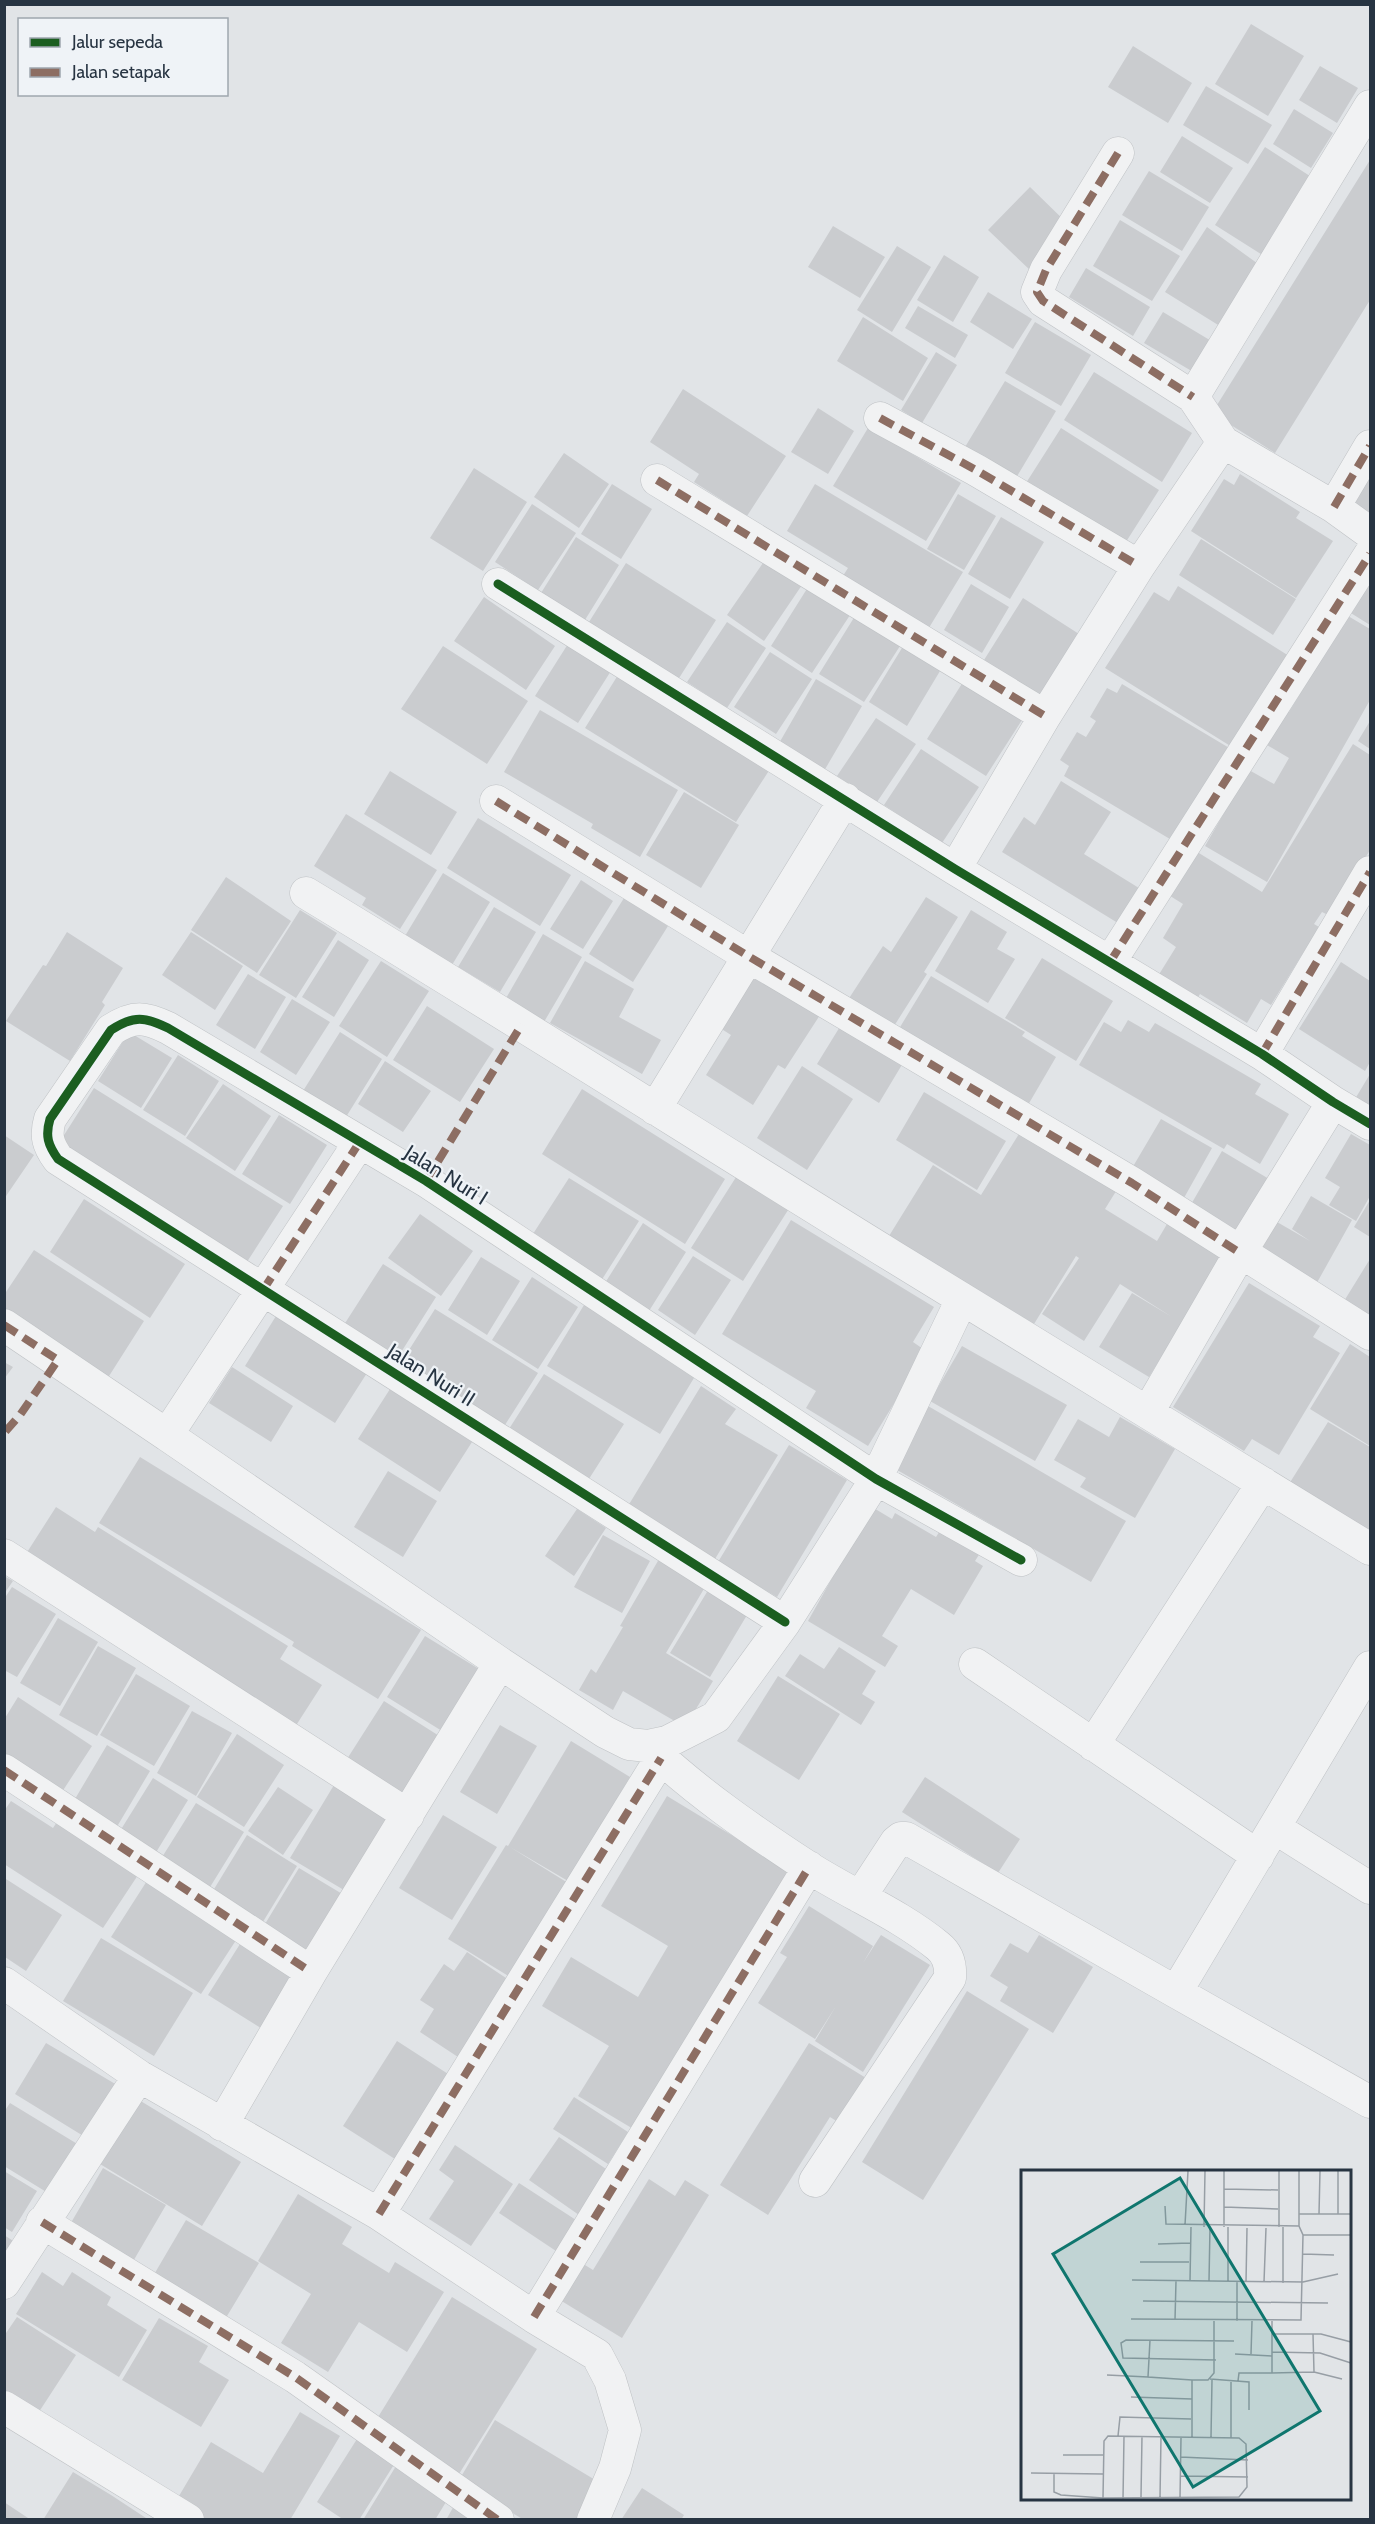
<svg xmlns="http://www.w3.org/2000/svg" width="1375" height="2524" font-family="Cabin,sans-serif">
<rect width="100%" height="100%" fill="#e1e4e7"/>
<path fill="#cacccf" d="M 1251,24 L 1304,56 L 1268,116 L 1215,84 Z
M 1133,46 L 1192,83 L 1168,123 L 1108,87 Z
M 1320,66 L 1358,88 L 1337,123 L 1299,100 Z
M 1206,86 L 1272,125 L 1248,164 L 1183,125 Z
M 1294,109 L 1333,133 L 1311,168 L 1273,144 Z
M 1182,136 L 1233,168 L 1210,203 L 1160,172 Z
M 1265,147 L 1313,178 L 1264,256 L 1215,225 Z
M 1370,160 L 1370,300 L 1275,453 L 1212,413 Z
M 1149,171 L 1209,207 L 1182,251 L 1122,215 Z
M 1030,187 L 1071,227 L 1031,271 L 988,230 Z
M 1120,220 L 1180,256 L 1152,301 L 1093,266 Z
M 833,226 L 885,257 L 860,298 L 808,267 Z
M 1207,227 L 1261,266 L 1223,328 L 1165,292 Z
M 897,246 L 931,267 L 892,332 L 857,310 Z
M 944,255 L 979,277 L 953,322 L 917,300 Z
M 1086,268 L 1150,307 L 1133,336 L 1069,297 Z
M 988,292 L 1032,319 L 1013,349 L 970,322 Z
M 918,306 L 968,335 L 955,358 L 905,328 Z
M 1163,312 L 1213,342 L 1195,373 L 1144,343 Z
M 863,317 L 928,358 L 903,401 L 837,361 Z
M 1035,322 L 1091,355 L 1061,406 L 1005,373 Z
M 936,352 L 957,365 L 922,423 L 901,410 Z
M 1094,372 L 1192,433 L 1162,482 L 1064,420 Z
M 1005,381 L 1056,411 L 1013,483 L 962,452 Z
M 683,389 L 786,456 L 747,516 L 694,482 L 699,474 L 650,442 Z
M 818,408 L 854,431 L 828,474 L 791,452 Z
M 868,428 L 961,483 L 926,541 L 833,486 Z
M 1061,428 L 1159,490 L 1124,545 L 1026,483 Z
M 564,453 L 609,484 L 579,528 L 534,497 Z
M 474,468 L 527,502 L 483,571 L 430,538 Z
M 1370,473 L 1370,513 L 1353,502 Z
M 1240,474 L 1300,512 L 1296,518 L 1333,541 L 1296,598 L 1191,531 L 1224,479 L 1234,485 Z
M 612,484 L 652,509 L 621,559 L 581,534 Z
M 815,484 L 963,572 L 927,631 L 841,579 L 848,568 L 787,531 Z
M 958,494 L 996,516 L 964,570 L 927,549 Z
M 532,504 L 576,533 L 538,590 L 495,562 Z
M 1001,517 L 1044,542 L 1010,599 L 968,574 Z
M 576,537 L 619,565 L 580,628 L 536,601 Z
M 1201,539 L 1296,599 L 1273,635 L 1179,575 Z
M 765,560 L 802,585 L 764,641 L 727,615 Z
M 626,563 L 716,620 L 674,686 L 584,630 Z
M 1364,579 L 1370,583 L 1370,625 L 1346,610 Z
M 810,584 L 852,612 L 812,673 L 771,646 Z
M 971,584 L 1009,607 L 982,653 L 944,630 Z
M 1178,586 L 1289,656 L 1232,747 L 1105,668 L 1154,592 L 1169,601 Z
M 484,597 L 555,646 L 526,690 L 454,641 Z
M 1023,598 L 1079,634 L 1040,696 L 984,660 Z
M 855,616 L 900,646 L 864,702 L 819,674 Z
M 1348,616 L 1370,629 L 1370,700 L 1267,882 L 1205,846 L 1249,770 L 1274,784 L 1289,758 L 1260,741 L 1280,707 L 1289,712 Z
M 727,622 L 766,648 L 727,708 L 687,682 Z
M 573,636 L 616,663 L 578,723 L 535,696 Z
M 905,643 L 943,666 L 907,726 L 869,702 Z
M 443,646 L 528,701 L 487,764 L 401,709 Z
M 770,652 L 812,679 L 776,734 L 734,707 Z
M 618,675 L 770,769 L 736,822 L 585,728 Z
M 816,679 L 862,706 L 824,771 L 778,745 Z
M 963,682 L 1022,720 L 986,776 L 927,739 Z
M 1122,684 L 1236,752 L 1180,845 L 1064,776 L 1069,766 L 1060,760 L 1077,732 L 1086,737 L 1096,721 L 1090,717 L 1107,688 L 1117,693 Z
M 540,710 L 678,790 L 640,857 L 591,828 L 593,824 L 504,772 Z
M 876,718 L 916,744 L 877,802 L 837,776 Z
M 1370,721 L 1370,749 L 1358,741 Z
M 1353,744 L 1370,755 L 1370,850 L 1330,916 L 1322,912 L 1314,924 L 1319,927 L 1271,1005 L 1261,999 L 1247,1023 L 1200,994 L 1197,999 L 1158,976 L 1176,947 L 1163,938 L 1183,904 L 1167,894 L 1194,850 L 1262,892 Z
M 921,749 L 979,787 L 942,843 L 884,805 Z
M 390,771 L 457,812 L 431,855 L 364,814 Z
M 1061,781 L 1111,812 L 1084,854 L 1147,893 L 1126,928 L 1002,852 L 1024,817 L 1035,825 Z
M 684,792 L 739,825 L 701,888 L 646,855 Z
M 346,814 L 437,870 L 400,929 L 362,905 L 366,898 L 314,866 Z
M 478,818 L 571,875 L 540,926 L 447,868 Z
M 443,873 L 490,902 L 452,965 L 405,936 Z
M 226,877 L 291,921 L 257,973 L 191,930 Z
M 581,880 L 613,901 L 583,949 L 550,929 Z
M 926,897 L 958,917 L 924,972 L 927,974 L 889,1034 L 844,1006 L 883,946 L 891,952 Z
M 624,898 L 668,926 L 633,982 L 589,954 Z
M 494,907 L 536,932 L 500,992 L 458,967 Z
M 300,910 L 337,933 L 296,998 L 259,975 Z
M 971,910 L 1007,932 L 997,949 L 1015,959 L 988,1003 L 935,971 Z
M 67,932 L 123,968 L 102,1002 L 105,1005 L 70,1061 L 6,1021 L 43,965 L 46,966 Z
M 191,932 L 243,966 L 215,1010 L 162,975 Z
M 543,934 L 582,957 L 544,1022 L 505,1000 Z
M 338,940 L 369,960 L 334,1017 L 302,997 Z
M 1042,958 L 1113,1001 L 1076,1061 L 1005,1018 Z
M 381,961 L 429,991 L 387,1057 L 339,1026 Z
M 585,961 L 634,989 L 619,1017 L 661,1040 L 642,1074 L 550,1023 Z
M 1341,962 L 1370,981 L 1370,1062 L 1365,1071 L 1299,1029 Z
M 248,974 L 286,997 L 255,1049 L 216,1025 Z
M 754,974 L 820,1015 L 785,1069 L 778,1065 L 753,1105 L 706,1075 L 731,1035 L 720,1028 Z
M 931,976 L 1025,1032 L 1022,1036 L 1056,1057 L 1028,1105 L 894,1037 Z
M 292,999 L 330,1022 L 296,1075 L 260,1052 Z
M 427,1006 L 494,1049 L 460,1102 L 393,1060 Z
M 1128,1020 L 1149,1032 L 1155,1023 L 1206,1052 L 1261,1084 L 1255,1094 L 1289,1114 L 1260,1164 L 1227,1144 L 1224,1149 L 1079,1065 L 1104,1022 L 1121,1032 Z
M 841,1025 L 903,1063 L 879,1103 L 817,1064 Z
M 129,1032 L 172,1058 L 141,1108 L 98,1081 Z
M 340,1032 L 382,1059 L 346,1117 L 303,1091 Z
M 178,1055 L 219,1081 L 185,1136 L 143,1110 Z
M 385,1061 L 431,1091 L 403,1132 L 358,1104 Z
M 802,1066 L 853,1099 L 807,1170 L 757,1138 Z
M 1370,1074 L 1370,1109 L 1355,1099 Z
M 223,1084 L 271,1116 L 235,1171 L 186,1138 Z
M 94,1088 L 283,1206 L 245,1265 L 59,1143 Z
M 582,1089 L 725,1179 L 685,1244 L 542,1154 Z
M 924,1092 L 1006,1141 L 977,1190 L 896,1140 Z
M 279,1115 L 327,1145 L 290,1204 L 242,1174 Z
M 1161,1119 L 1212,1148 L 1180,1205 L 1128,1175 Z
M 1022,1129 L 1118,1188 L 1105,1209 L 1157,1241 L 1167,1224 L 1226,1261 L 1182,1323 L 1149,1377 L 1099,1347 L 1132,1293 L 1172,1317 L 1120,1284 L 1084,1341 L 1042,1314 L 1079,1258 L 1076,1256 L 1034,1324 L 889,1236 L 933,1165 L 981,1195 Z
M 1351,1134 L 1370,1145 L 1370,1196 L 1356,1221 L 1329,1205 L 1340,1187 L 1325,1178 Z
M 4,1135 L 34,1155 L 4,1199 Z
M 1222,1151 L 1276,1183 L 1240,1245 L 1186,1213 Z
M 738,1174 L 790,1207 L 743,1281 L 691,1248 Z
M 569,1178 L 639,1221 L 601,1281 L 531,1237 Z
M 1311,1196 L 1352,1220 L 1314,1288 L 1258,1255 L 1277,1222 L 1310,1241 L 1292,1229 Z
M 84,1199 L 185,1264 L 150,1318 L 50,1252 Z
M 1370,1200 L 1370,1237 L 1354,1227 Z
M 420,1214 L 473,1251 L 441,1296 L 388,1258 Z
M 791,1220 L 934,1307 L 913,1342 L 926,1351 L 868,1446 L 806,1408 L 816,1391 L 722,1334 Z
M 643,1223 L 686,1252 L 649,1311 L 605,1283 Z
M 34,1250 L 144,1321 L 104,1384 L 4,1320 L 4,1295 Z
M 693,1256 L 731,1280 L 695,1335 L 658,1310 Z
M 481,1257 L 520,1281 L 487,1335 L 448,1310 Z
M 1370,1259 L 1370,1325 L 1341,1306 Z
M 383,1264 L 436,1297 L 393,1365 L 340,1331 Z
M 532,1277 L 578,1307 L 538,1369 L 492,1340 Z
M 1249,1283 L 1320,1326 L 1313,1337 L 1340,1353 L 1279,1455 L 1252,1439 L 1244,1451 L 1173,1407 Z
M 584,1305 L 697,1373 L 660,1434 L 547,1366 Z
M 435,1309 L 538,1373 L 498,1436 L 395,1372 Z
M 276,1316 L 367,1373 L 335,1423 L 245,1366 Z
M 1350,1344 L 1370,1357 L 1370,1446 L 1310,1409 Z
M 962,1346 L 1067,1405 L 1035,1461 L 930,1401 Z
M 4,1362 L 13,1367 L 4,1379 Z
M 232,1367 L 293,1406 L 271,1442 L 209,1403 Z
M 544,1374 L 624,1424 L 587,1482 L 507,1432 Z
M 701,1386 L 736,1409 L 725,1424 L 778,1455 L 715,1559 L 628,1506 Z
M 390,1389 L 472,1442 L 440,1492 L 358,1439 Z
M 928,1406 L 1126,1521 L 1091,1582 L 892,1467 Z
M 1120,1417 L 1175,1449 L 1135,1518 L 1080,1487 L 1086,1478 L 1054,1460 L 1078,1419 L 1109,1437 Z
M 1328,1422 L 1370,1447 L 1370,1534 L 1289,1484 Z
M 789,1445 L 847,1480 L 777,1597 L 718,1562 Z
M 140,1457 L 421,1630 L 378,1699 L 292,1646 L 294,1642 L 99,1523 Z
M 388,1471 L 437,1501 L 403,1557 L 354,1527 Z
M 56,1507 L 95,1532 L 98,1527 L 288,1646 L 280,1659 L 322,1685 L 295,1727 L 24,1557 Z
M 872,1507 L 892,1519 L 895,1513 L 936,1537 L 943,1526 L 982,1550 L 975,1561 L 983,1566 L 954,1615 L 911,1589 L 882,1636 L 898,1646 L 885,1667 L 808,1621 Z
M 577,1509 L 606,1528 L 574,1576 L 545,1556 Z
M 603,1535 L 650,1561 L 622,1613 L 574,1587 Z
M 662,1554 L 708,1582 L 666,1653 L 713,1681 L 685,1727 L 623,1691 L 613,1710 L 579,1690 L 591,1669 L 596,1673 L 623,1627 L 620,1626 Z
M 4,1576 L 13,1581 L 4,1594 Z
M 12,1587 L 56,1614 L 17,1677 L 4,1670 L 4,1599 Z
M 710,1587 L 750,1610 L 710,1677 L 670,1653 Z
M 58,1618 L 98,1642 L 60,1706 L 20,1683 Z
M 425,1636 L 479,1669 L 442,1731 L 387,1697 Z
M 98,1646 L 136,1668 L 97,1736 L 59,1715 Z
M 839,1647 L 876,1671 L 862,1694 L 875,1702 L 861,1725 L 785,1676 L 800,1654 L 824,1669 Z
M 136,1674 L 190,1706 L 154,1766 L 100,1735 Z
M 778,1676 L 840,1714 L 799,1780 L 737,1741 Z
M 18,1697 L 92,1746 L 60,1795 L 5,1759 L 5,1718 Z
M 384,1701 L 444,1739 L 408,1797 L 347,1759 Z
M 192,1711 L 232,1733 L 196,1796 L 157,1773 Z
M 500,1725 L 537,1746 L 497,1814 L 460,1792 Z
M 237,1734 L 284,1765 L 244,1827 L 197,1797 Z
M 571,1741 L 630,1777 L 568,1881 L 510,1847 L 568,1883 L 510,1977 L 448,1939 L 506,1845 L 508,1846 Z
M 107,1745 L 150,1771 L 115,1830 L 72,1804 Z
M 925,1777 L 1020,1839 L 998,1873 L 902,1812 Z
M 153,1778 L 188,1800 L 155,1854 L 120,1831 Z
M 334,1785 L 397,1823 L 354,1896 L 290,1858 Z
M 278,1787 L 313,1810 L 283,1855 L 248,1831 Z
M 667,1796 L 791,1871 L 635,2130 L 578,2096 L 609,2046 L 542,2006 L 571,1957 L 638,1997 L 668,1946 L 601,1906 Z
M 11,1801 L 53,1828 L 59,1819 L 140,1872 L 103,1928 L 4,1864 L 4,1811 Z
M 196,1803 L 244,1832 L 207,1892 L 159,1862 Z
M 443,1815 L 497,1847 L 452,1920 L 399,1888 Z
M 247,1835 L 297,1866 L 258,1930 L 208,1899 Z
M 299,1868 L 349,1898 L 311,1960 L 262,1929 Z
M 152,1873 L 242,1931 L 201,1994 L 111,1937 Z
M 6,1879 L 62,1915 L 26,1971 L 5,1957 Z
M 809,1906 L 873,1946 L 863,1963 L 881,1935 L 930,1965 L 863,2072 L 815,2041 L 836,2006 L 815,2039 L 758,2003 L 787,1957 L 780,1953 Z
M 1039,1935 L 1093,1967 L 1053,2033 L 1000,2001 L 1008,1987 L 990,1976 L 1010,1943 L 1028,1953 Z
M 245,1936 L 308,1976 L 272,2035 L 208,1995 Z
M 101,1938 L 193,1993 L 154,2056 L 63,2001 Z
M 467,1952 L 509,1980 L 458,2057 L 420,2032 L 434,2009 L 420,2000 L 444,1964 L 454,1971 Z
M 967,1991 L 1029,2029 L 923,2200 L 862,2162 Z
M 397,2041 L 459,2081 L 406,2166 L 343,2126 Z
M 46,2043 L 117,2085 L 85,2137 L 15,2094 Z
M 809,2043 L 866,2078 L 838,2122 L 830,2117 L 768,2215 L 720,2185 Z
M 574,2097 L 628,2132 L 608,2164 L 553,2129 Z
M 139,2100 L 241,2162 L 202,2226 L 100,2164 Z
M 10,2103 L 79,2145 L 48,2193 L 4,2166 L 4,2112 Z
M 559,2137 L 609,2171 L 579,2215 L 529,2180 Z
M 455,2145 L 513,2184 L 471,2246 L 429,2219 L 454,2181 L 439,2170 Z
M 103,2168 L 166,2205 L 128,2270 L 65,2233 Z
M 4,2171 L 37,2191 L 12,2232 L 4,2227 Z
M 649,2179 L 675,2196 L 685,2180 L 709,2195 L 622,2338 L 555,2297 L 577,2260 L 593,2270 Z
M 519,2183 L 576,2220 L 556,2251 L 499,2213 Z
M 298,2194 L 352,2227 L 342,2244 L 389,2273 L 395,2262 L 444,2292 L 407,2352 L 359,2322 L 328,2372 L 281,2343 L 311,2294 L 258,2261 Z
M 186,2220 L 259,2263 L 221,2326 L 149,2283 Z
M 4,2235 L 18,2244 L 4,2265 Z
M 42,2272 L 63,2286 L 72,2272 L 111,2297 L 107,2305 L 147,2330 L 119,2377 L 16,2314 Z
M 452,2297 L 537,2349 L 459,2474 L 375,2422 Z
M 17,2317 L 76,2355 L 35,2418 L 4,2399 L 4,2336 Z
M 159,2318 L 208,2346 L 199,2362 L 229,2380 L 201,2427 L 122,2380 Z
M 300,2412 L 340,2436 L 290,2520 L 206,2520 L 176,2501 L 211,2442 L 263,2473 Z
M 495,2420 L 602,2484 L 581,2520 L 524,2520 L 459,2480 Z
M 357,2439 L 395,2463 L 359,2520 L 344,2520 L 317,2502 Z
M 396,2466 L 449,2497 L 435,2520 L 363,2520 Z
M 73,2472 L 111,2495 L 149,2520 L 43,2520 Z
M 642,2488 L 684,2515 L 681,2520 L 621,2520 Z
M 4,2502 L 31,2520 L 4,2520 Z
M 455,2504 L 480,2520 L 446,2520 Z"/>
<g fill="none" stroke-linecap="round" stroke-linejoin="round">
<g stroke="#bfc2c5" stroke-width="33">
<path id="street" d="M 1118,153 L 1046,270 L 1037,292 L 1043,301 L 1193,397 L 1223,442 L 1334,507 L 1370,533
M 1193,397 L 1370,106
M 880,418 L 976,470 L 1139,566
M 657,480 L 1045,716
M 1334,507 L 1370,446
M 498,584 L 955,869 L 1262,1054 L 1333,1102 L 1370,1124
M 496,801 L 748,956 L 1132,1183 L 1370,1334
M 955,869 L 1045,716 L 1139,566 L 1223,442
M 306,893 C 503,1012 698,1136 894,1257 C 1052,1355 1212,1451 1370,1549
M 1110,962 L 1370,554
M 1262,1054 L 1370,872
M 655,1109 L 845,799
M 359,1143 L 167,1435 L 500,1663
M 4,1325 L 167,1435
M 1148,1412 L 1240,1253 L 1333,1102
M 4,1555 L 408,1815
M 785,1622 L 58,1159 C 48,1145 45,1136 50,1119 L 111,1030 C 134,1015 145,1017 168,1028 L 426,1181 L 876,1479 L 1021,1560
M 975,1664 L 1258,1856
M 1370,1667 L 1176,1992 L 1370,2102
M 1093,1745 L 1263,1483
M 648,1746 C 696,1792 753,1831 808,1867 C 850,1894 899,1914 938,1946 C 948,1954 951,1965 950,1978 L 815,2181
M 4,1770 L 311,1972
M 1275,1828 L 1370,1888
M 860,1897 L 896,1842 L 901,1838 L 906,1838 L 1176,1992
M 4,1983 L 139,2076 L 379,2214 L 534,2317 L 597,2355 L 610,2380 L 625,2430 L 615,2468 L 593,2520
M 222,2125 L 311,1972 L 500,1663 L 605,1732 L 629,1744 L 648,1746 L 667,1742 L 716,1717 L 785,1622 L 876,1479 L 962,1299
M 379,2214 L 661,1758
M 42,2222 L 295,2377 L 498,2520
M 4,2283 L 139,2076
M 534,2317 L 809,1867
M 4,2407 L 188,2520"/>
</g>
<use href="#street" stroke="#f1f2f3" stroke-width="32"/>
<path stroke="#8d6e63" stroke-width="8" stroke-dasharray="15 8" stroke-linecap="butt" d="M 1118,153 L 1046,270 L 1037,292 L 1043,301 L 1193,397
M 880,418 L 976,470 L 1139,566
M 657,480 L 1045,716
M 1334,507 L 1370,446
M 496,801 L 748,956 L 1132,1183 L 1240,1253
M 1110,962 L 1370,554
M 1262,1054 L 1370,872
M 426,1181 L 522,1024
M 263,1290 L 359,1143
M 4,1325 L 58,1360 L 20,1415 L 4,1433
M 4,1770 L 311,1972
M 379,2214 L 661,1758
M 42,2222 L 295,2377 L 498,2520
M 534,2317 L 809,1867"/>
<g stroke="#eff3f7" stroke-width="13">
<path id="cycleway" d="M 498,584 L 955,869 L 1262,1054 L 1333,1102 L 1370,1124
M 785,1622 L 58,1159 C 48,1145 45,1136 50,1119 L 111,1030 C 134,1015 145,1017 168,1028 L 426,1181 L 876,1479 L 1021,1560"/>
</g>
<use href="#cycleway" stroke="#1b5e20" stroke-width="9"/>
</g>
<g text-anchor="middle" stroke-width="4.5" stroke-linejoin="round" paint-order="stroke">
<g font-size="21" fill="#273442" stroke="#eff3f7">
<text transform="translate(446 1175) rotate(32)" y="7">Jalan Nuri I</text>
<text transform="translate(431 1375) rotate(32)" y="7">Jalan Nuri II</text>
</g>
</g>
<g transform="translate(1021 2170)">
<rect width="330" height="330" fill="#e1e4e7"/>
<path fill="none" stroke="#979ea5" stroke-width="1.5" d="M 203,19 L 257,20M 144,36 L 145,54 L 278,56M 203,37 L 257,39M 278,44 L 330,44M 298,44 L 299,1M 317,44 L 317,1M 164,55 L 167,1M 183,57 L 184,1M 203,57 L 203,1M 207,57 L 207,111M 258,57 L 258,1M 282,65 L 330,65M 137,74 L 169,73M 282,84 L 313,85M 119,92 L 168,92M 111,110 L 282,112 L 317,104M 169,111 L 170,57M 188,111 L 189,57M 216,112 L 216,151M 225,112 L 226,58M 243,112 L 245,58M 262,113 L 262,57M 122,131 L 307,133M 110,149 L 280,150 L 282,65 L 278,56 L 278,1M 154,150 L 155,111M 251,151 L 251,203 L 293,202 L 321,209M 251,164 L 300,164 L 330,172M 292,164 L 293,202M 129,170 L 127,207 L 171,210M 251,182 L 299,183 L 330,193M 214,184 L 251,186M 230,184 L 231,151M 195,190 L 102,188 L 100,173 L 105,170 L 213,171M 86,205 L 127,207M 189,209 L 228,212 L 228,240M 217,211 L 218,203 L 251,203M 110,227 L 171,229M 97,266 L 99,247 L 170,249M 190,267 L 191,210M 171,268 L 171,210 L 187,210 L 193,203 L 193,151M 210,268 L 210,212M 42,285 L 83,285M 159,287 L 227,290M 10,303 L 82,304M 33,304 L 33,322 L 40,325 L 82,328 L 218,327 L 226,317 L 225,274 L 218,268 L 87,266 L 83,271 L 82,328M 159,306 L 227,307M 120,327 L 121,266M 139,327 L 140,267M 159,327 L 160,268M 102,329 L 103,266"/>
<path fill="#0f766e" fill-opacity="0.15" stroke="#0f766e" stroke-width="3" d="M 159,8 L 299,241 L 172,317 L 32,84 Z"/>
<rect width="330" height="330" fill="none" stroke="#273442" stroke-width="3"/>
</g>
<rect width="1375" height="2524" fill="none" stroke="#273442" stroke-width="12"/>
<rect x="18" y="18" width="210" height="78" fill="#eff3f7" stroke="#9fa7af" stroke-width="1.5"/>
<rect x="30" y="38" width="30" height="9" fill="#1b5e20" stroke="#9fa7af" stroke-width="1.5"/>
<text x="72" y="48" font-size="18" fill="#273442">Jalur sepeda</text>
<rect x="30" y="68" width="30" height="9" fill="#8d6e63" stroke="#9fa7af" stroke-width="1.5"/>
<text x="72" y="78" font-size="18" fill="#273442">Jalan setapak</text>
</svg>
